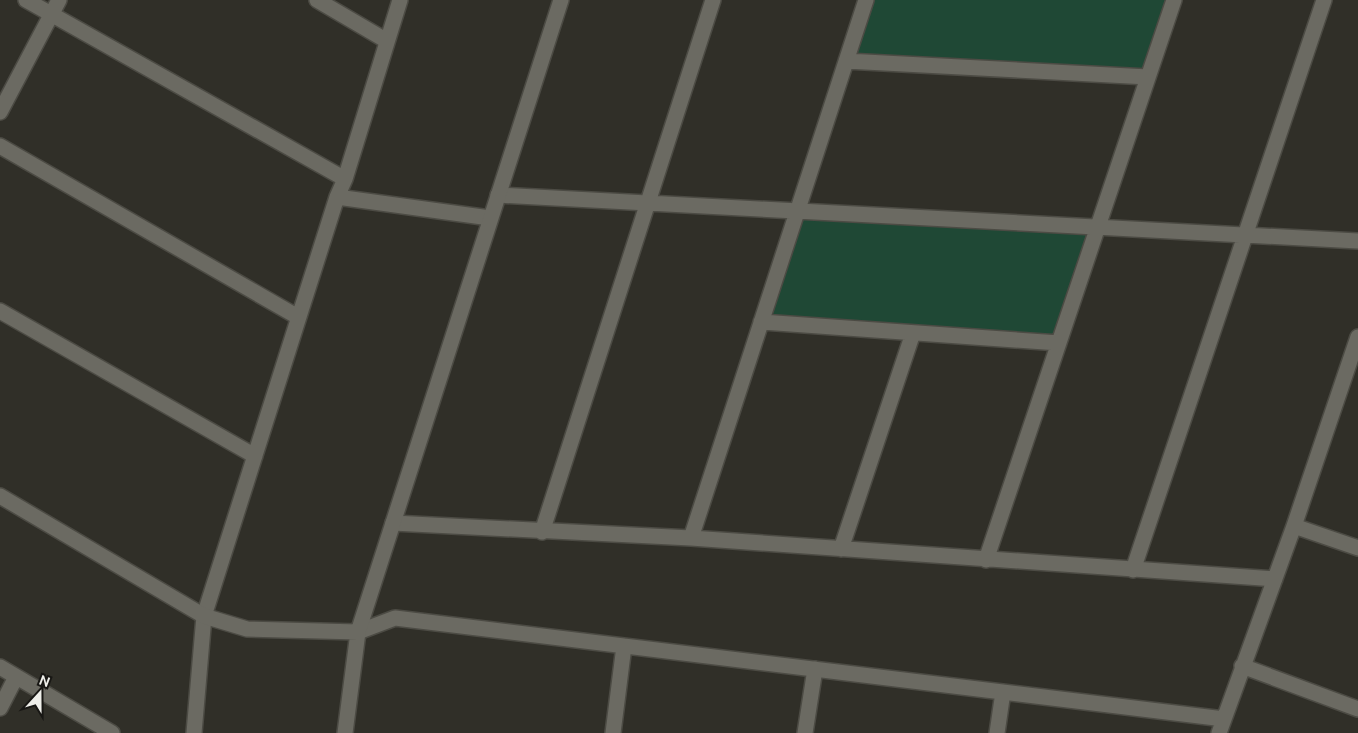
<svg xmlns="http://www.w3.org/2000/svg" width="1358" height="733" font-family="Ubuntu,sans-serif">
<rect width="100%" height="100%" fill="#302f28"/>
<path fill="#1f4835" d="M 866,0 L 1174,0 L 1148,77 L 846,61 Z
M 798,210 L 1098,226 L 1059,343 L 761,322 Z"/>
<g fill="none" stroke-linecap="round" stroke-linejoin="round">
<g stroke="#4c4b44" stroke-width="18">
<path id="street" d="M 26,0 L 345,179
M 317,0 L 387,41
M 846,61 L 1148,77
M 0,112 L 59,0
M 0,146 L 298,317
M 498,195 L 1358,241
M 337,197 L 490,218
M 0,311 L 255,456
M 761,322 L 1059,343
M 393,523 L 691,538 L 1275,579
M 1294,526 L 1358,548
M 542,532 L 713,0
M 691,538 L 866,0
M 841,549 L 913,333
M 986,560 L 1174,0
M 1133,570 L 1324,0
M 358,632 L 395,618 L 1224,719
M 1242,666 L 1358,709
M 0,667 L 112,733
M 0,708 L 16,677
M 194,733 L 204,616 L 337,197 L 345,179 L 400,0
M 613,733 L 624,646
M 805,733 L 815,669
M 997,733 L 1003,692
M 1219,733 L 1294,526 L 1358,337"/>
</g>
<g stroke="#4c4b44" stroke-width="18">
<path id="secondary" d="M 0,496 L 204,616 L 247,629 L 358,632
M 345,733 L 358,632 L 561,0"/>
</g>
<use href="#street" stroke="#6b6a62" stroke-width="15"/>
<use href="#secondary" stroke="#6b6a62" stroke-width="15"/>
</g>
<g transform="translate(40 693) rotate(21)" stroke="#181714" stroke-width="4" paint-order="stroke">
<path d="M0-4L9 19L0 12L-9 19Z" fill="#efefea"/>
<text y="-8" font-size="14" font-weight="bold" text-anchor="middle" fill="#efefea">N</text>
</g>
</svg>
